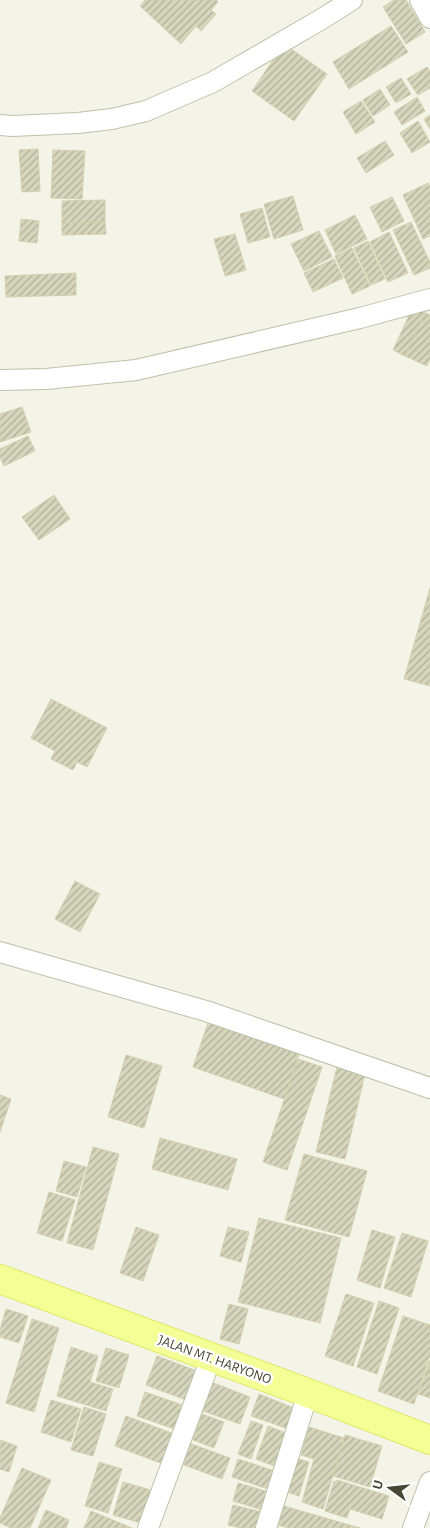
<svg xmlns="http://www.w3.org/2000/svg" width="430" height="1528" font-family="'Alegreya Sans',sans-serif">
<defs>
<pattern id="building-hatch" width="6" height="6" patternUnits="userSpaceOnUse" patternTransform="scale(1.25)"><rect width="6" height="6" fill="#d6d6bc"/><path d="M-1 1l2-2M0 6l6-6M5 7l2-2" fill="none" stroke="#afaf9a"/></pattern>
</defs>
<rect width="100%" height="100%" fill="#f3f4e7"/>
<path fill="url(#building-hatch)" stroke="#d1d1af" d="M 145,0 L 216,0 L 218,2 L 211,10 L 216,14 L 201,31 L 196,26 L 181,44 L 140,6 Z
M 394,0 L 406,0 L 425,32 L 406,44 L 383,7 Z
M 391,26 L 408,52 L 349,89 L 333,62 Z
M 284,44 L 327,74 L 294,121 L 252,91 Z
M 427,67 L 430,71 L 430,88 L 418,95 L 407,79 Z
M 401,78 L 411,94 L 396,103 L 386,87 Z
M 380,89 L 390,105 L 373,116 L 363,100 Z
M 417,97 L 425,111 L 402,125 L 394,112 Z
M 361,101 L 375,122 L 356,134 L 343,112 Z
M 430,115 L 430,129 L 424,119 Z
M 418,121 L 430,142 L 412,153 L 400,133 Z
M 385,141 L 394,155 L 366,173 L 357,158 Z
M 38,149 L 40,191 L 22,192 L 19,150 Z
M 53,150 L 85,151 L 82,199 L 51,198 Z
M 428,183 L 430,187 L 430,236 L 423,239 L 403,195 Z
M 293,196 L 303,230 L 274,239 L 264,204 Z
M 392,197 L 404,221 L 382,232 L 370,207 Z
M 105,200 L 105,222 L 62,223 L 62,201 Z
M 262,208 L 270,237 L 248,243 L 240,214 Z
M 355,215 L 367,239 L 336,254 L 325,230 Z
M 21,219 L 39,221 L 37,243 L 19,241 Z
M 105,222 L 106,234 L 62,235 L 62,223 Z
M 411,222 L 430,262 L 430,268 L 414,275 L 393,230 Z
M 319,231 L 332,257 L 304,271 L 291,244 Z
M 389,232 L 408,273 L 388,282 L 370,242 Z
M 235,234 L 246,270 L 225,276 L 214,239 Z
M 368,241 L 385,279 L 371,285 L 354,248 Z
M 352,248 L 370,286 L 352,294 L 335,256 Z
M 334,259 L 343,278 L 313,292 L 304,273 Z
M 76,273 L 76,295 L 6,297 L 5,276 Z
M 413,307 L 425,313 L 405,356 L 393,350 Z
M 425,313 L 430,315 L 430,359 L 427,366 L 405,356 Z
M 22,407 L 31,432 L 0,442 L 0,414 Z
M 28,436 L 35,451 L 4,466 L 0,457 L 0,449 Z
M 54,495 L 70,519 L 39,540 L 22,517 Z
M 430,588 L 430,686 L 404,679 Z
M 51,699 L 107,728 L 87,767 L 77,762 L 73,770 L 51,759 L 55,751 L 31,738 Z
M 75,881 L 100,894 L 80,932 L 55,919 Z
M 209,1020 L 300,1051 L 284,1099 L 193,1067 Z
M 126,1055 L 162,1066 L 144,1128 L 108,1117 Z
M 298,1059 L 322,1067 L 287,1170 L 263,1162 Z
M 337,1067 L 365,1074 L 345,1159 L 316,1152 Z
M 0,1095 L 11,1099 L 0,1132 Z
M 160,1138 L 237,1159 L 228,1190 L 152,1169 Z
M 93,1147 L 119,1154 L 93,1250 L 67,1243 Z
M 304,1154 L 367,1171 L 349,1237 L 285,1220 Z
M 64,1161 L 86,1167 L 77,1197 L 56,1191 Z
M 49,1192 L 75,1200 L 62,1241 L 37,1233 Z
M 259,1218 L 341,1238 L 320,1323 L 238,1302 Z
M 136,1227 L 159,1235 L 143,1281 L 120,1273 Z
M 228,1227 L 249,1232 L 241,1262 L 220,1256 Z
M 372,1230 L 395,1237 L 380,1288 L 357,1280 Z
M 402,1233 L 428,1241 L 411,1297 L 384,1288 Z
M 346,1294 L 374,1303 L 353,1366 L 325,1356 Z
M 379,1301 L 399,1308 L 377,1374 L 357,1367 Z
M 229,1304 L 248,1309 L 239,1344 L 220,1339 Z
M 6,1309 L 28,1316 L 19,1343 L 0,1337 L 0,1330 Z
M 403,1316 L 430,1325 L 430,1355 L 414,1404 L 378,1391 Z
M 32,1319 L 59,1328 L 34,1412 L 6,1403 Z
M 71,1347 L 98,1356 L 90,1382 L 113,1389 L 106,1411 L 57,1396 Z
M 106,1348 L 129,1355 L 119,1388 L 96,1381 Z
M 157,1356 L 197,1371 L 186,1400 L 146,1385 Z
M 430,1360 L 430,1398 L 418,1394 Z
M 211,1382 L 250,1397 L 240,1424 L 200,1410 Z
M 145,1392 L 188,1407 L 180,1431 L 137,1416 Z
M 259,1394 L 294,1408 L 286,1428 L 251,1416 Z
M 51,1400 L 81,1409 L 71,1442 L 41,1432 Z
M 84,1407 L 106,1414 L 93,1456 L 71,1450 Z
M 202,1414 L 224,1422 L 214,1448 L 193,1440 Z
M 126,1416 L 174,1434 L 163,1464 L 115,1446 Z
M 251,1421 L 263,1425 L 251,1459 L 238,1454 Z
M 268,1426 L 286,1433 L 274,1466 L 256,1459 Z
M 309,1427 L 344,1438 L 323,1509 L 302,1502 L 314,1459 L 301,1455 Z
M 345,1435 L 382,1446 L 370,1487 L 333,1476 Z
M 0,1440 L 17,1446 L 9,1472 L 0,1469 Z
M 186,1442 L 230,1458 L 222,1479 L 179,1463 Z
M 289,1456 L 309,1462 L 299,1496 L 279,1489 Z
M 238,1459 L 275,1471 L 268,1489 L 232,1477 Z
M 99,1462 L 122,1469 L 108,1513 L 85,1506 Z
M 22,1468 L 51,1480 L 30,1528 L 11,1528 L 0,1523 L 0,1518 Z
M 337,1480 L 389,1496 L 382,1519 L 350,1509 L 347,1518 L 325,1511 L 334,1481 L 336,1482 Z
M 123,1482 L 154,1491 L 145,1524 L 113,1515 Z
M 238,1483 L 272,1493 L 266,1511 L 233,1501 Z
M 233,1505 L 266,1513 L 263,1528 L 241,1528 L 228,1525 Z
M 284,1506 L 360,1528 L 288,1528 L 278,1525 Z
M 46,1510 L 69,1520 L 66,1528 L 38,1528 Z
M 91,1511 L 132,1528 L 84,1528 Z"/>
<g fill="none" stroke-linecap="round" stroke-linejoin="round">
<g stroke="#bec0a9" stroke-width="22">
<path id="minor" d="M 420,0 L 430,18
M 0,125 L 12,126 L 78,123 L 112,119 L 146,111 L 213,82 L 320,20 L 352,0
M 0,380 L 46,379 L 136,370 L 360,318 L 430,299
M 0,952 L 206,1011 L 430,1088
M 148,1528 L 211,1358
M 266,1528 L 308,1393
M 413,1528 L 430,1482"/>
</g>
<g stroke="#dbe762" stroke-width="30">
<path id="primary" d="M 0,1279 L 308,1393 L 430,1440"/>
</g>
<use href="#minor" stroke="#fff" stroke-width="20"/>
<use href="#primary" stroke="#f3ff95" stroke-width="28"/>
</g>
<g text-anchor="middle" stroke-width="5" stroke-linejoin="round" paint-order="stroke">
<g font-size="14" fill="#474736" stroke="#fff">
<text transform="translate(215 1359) rotate(20)" y="5">JALAN MT. HARYONO</text>
</g>
</g>
<g transform="translate(390 1488) rotate(285)" stroke="#ffffff" stroke-width="4" paint-order="stroke">
<path d="M0-4L9 19L0 12L-9 19Z" fill="#474736"/>
<text y="-8" font-size="14" font-weight="bold" text-anchor="middle" fill="#474736">U</text>
</g>
</svg>
